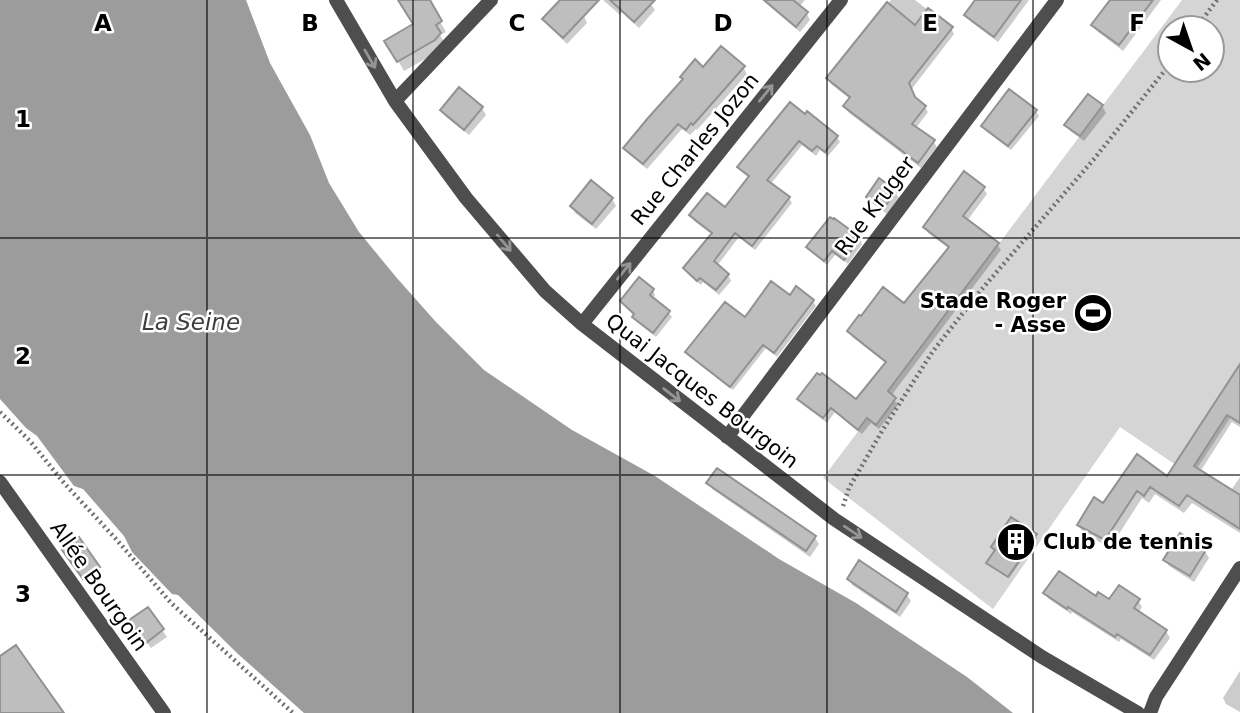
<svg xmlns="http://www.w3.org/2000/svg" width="1240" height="713" font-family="'DejaVu Sans',sans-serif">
<rect width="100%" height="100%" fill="#fff"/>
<path fill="#d5d5d5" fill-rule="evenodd" d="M 1182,0 L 1240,0 L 1240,403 L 1192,476 L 1120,427 L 993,609 L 823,478 ZM 1170,28 L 1212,28 L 1212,70 L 1170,70 Z"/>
<path fill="#9c9c9c" d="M 0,0 L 246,0 L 270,63 L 310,135 L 329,183 L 359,232 L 396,277 L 436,322 L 484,370 L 572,430 L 655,476 L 779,559 L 856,603 L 967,677 L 1013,713 L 304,713 L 238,654 L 178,595 L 172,594 L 132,552 L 124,536 L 83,489 L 74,486 L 37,436 L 26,428 L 0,399 Z"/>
<path fill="#0003" d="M 400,0 L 428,0 L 446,32 L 440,35 L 446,45 L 441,50 L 404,71 L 387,41 L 415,25 Z
M 563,0 L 567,0 L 584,16 L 587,23 L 567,44 L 548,25 L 545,19 Z
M 603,0 L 648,0 L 655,10 L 639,28 L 622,12 L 620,15 Z
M 762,0 L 805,0 L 799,7 L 807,14 L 810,20 L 800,32 Z
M 891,0 L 915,0 L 951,28 L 954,34 L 911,90 L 915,99 L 925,107 L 928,112 L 916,128 L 933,141 L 937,147 L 921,168 L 848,112 L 845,106 L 850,99 L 831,84 L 828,78 Z
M 978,0 L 1029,0 L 998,42 L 970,21 L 967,15 Z
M 1113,0 L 1161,0 L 1123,51 L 1097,31 L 1093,25 Z
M 743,67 L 747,74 L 697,130 L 696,129 L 690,135 L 682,129 L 647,169 L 629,154 L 625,148 L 703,69 Z
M 791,104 L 837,137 L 840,142 L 828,156 L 820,150 L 816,156 L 802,145 L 770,185 L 789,198 L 792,203 L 755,250 L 739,237 L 717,266 L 728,275 L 731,281 L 719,295 L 703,282 L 701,285 L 688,274 L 685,268 L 713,235 L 694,221 L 691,216 L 726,209 L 749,178 L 743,173 L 739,168 Z
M 1102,106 L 1106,113 L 1084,141 L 1070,131 L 1067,125 Z
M 482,108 L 486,115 L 469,135 L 446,117 L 443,110 Z
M 1036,111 L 1039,116 L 1011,150 L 986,131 L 983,126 Z
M 983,188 L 987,194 L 967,221 L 997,244 L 1001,250 L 891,396 L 898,405 L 879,429 L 871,423 L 862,434 L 835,412 L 827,423 L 803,405 L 800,399 L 856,401 L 887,364 L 852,337 L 849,331 L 905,306 L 950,249 L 928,233 L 925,227 Z
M 895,192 L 899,198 L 887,214 L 872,203 L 868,197 Z
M 612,199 L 616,206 L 596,229 L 575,213 L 572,206 Z
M 860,239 L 862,244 L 848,264 L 836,254 L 827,265 L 811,252 L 808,247 Z
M 653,290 L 655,295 L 652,299 L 669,313 L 672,317 L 656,337 L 637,322 L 634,317 L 635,315 L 625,306 L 622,302 Z
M 790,298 L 813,301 L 816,306 L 777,357 L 766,348 L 733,390 L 690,357 L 687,352 L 745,319 Z
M 1240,367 L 1240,427 L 1232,422 L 1200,472 L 1230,492 L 1240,477 L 1240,533 L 1192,503 L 1184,513 L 1155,494 L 1149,503 L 1142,498 L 1110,548 L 1083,533 L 1079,525 L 1104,506 L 1137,456 L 1167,479 Z
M 717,470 L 815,538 L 819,544 L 810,557 L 712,489 L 708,483 Z
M 1035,535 L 1037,538 L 1009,578 L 990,565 L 996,551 L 993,547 Z
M 1205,551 L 1209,558 L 1194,582 L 1169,566 L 1165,560 Z
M 68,557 L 98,567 L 102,574 L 88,584 Z
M 849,579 L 907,595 L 911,601 L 900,617 L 852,585 Z
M 1045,593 L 1096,598 L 1110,602 L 1138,600 L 1142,607 L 1138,613 L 1166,631 L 1170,638 L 1154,660 L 1121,639 L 1119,642 L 1072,612 L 1071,614 L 1049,599 Z
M 148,609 L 167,637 L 151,648 L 135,627 Z
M 1240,671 L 1240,712 L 1226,704 L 1223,698 Z"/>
<path fill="#bebebe" stroke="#929292" stroke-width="2" d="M 398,0 L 430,0 L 442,21 L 436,25 L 441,33 L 435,40 L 397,62 L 384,41 L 413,24 Z
M 560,0 L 599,0 L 563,38 L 542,19 Z
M 610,0 L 655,0 L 634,22 Z
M 764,0 L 793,0 L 808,12 L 796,27 Z
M 975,0 L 1021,0 L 994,37 L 964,15 Z
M 1110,0 L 1153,0 L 1119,45 L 1091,25 Z
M 887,2 L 915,25 L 928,8 L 953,27 L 909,83 L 915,97 L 926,106 L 912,124 L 935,140 L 918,163 L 843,106 L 850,97 L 826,78 Z
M 721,46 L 745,66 L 693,125 L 691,123 L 686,130 L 678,124 L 643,164 L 623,148 L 648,118 L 683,79 L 680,77 L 695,59 L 703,67 Z
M 459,87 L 483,107 L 464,130 L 440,110 Z
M 1009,89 L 1037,110 L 1008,146 L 981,126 Z
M 1088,94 L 1103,105 L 1080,136 L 1064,125 Z
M 790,102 L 805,114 L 807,111 L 838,136 L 825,152 L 817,146 L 812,151 L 799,141 L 767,180 L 790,197 L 752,246 L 735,233 L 714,261 L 729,274 L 716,290 L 700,278 L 697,281 L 683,268 L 712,233 L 689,215 L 707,193 L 725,207 L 749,176 L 737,167 Z
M 964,171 L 985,187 L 963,216 L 999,243 L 888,391 L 896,398 L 876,425 L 867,418 L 858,430 L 831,408 L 823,418 L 797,399 L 817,373 L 820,375 L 822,373 L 856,399 L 886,362 L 847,331 L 859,315 L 861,316 L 883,287 L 904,303 L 949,247 L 923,227 Z
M 879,178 L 897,191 L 883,209 L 866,197 Z
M 591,180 L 613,198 L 592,224 L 570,206 Z
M 830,217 L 833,219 L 834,218 L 861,238 L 844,260 L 832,251 L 824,261 L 806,247 Z
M 639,277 L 654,289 L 650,295 L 670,311 L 653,333 L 632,317 L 634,314 L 620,301 Z
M 771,281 L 790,295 L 796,286 L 814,300 L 774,353 L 763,345 L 730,387 L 685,352 L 725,302 L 745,317 Z
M 1240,364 L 1240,423 L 1227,415 L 1194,466 L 1240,495 L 1240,529 L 1187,495 L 1179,506 L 1150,487 L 1144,496 L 1137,491 L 1105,540 L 1077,525 L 1094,497 L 1103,503 L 1137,454 L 1167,476 Z
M 717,468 L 816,536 L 806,551 L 706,483 Z
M 1011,517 L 1037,534 L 1008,577 L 986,563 L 995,550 L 991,547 Z
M 1180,533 L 1206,550 L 1190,576 L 1163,560 Z
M 79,537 L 100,567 L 83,579 L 62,550 Z
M 859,560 L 908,593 L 896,612 L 847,579 Z
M 1059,571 L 1096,596 L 1098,592 L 1109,599 L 1119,585 L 1140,599 L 1134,608 L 1167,630 L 1150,655 L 1117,634 L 1115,637 L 1068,607 L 1067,609 L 1043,593 Z
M 148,607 L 164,629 L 146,643 L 129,620 Z
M 16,645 L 42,682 L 64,713 L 0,713 L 0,656 Z"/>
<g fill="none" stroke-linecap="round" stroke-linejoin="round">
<path stroke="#707070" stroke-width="4.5" stroke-dasharray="2 3.5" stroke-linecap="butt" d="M 1196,28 L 1217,0
M 0,412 L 30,441 L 64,483 L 116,539 L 171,603 L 293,713
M 843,506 L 849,488 L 882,431 L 933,351 L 982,289 L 1094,159 L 1170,64"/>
<path stroke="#4e4e4e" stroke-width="14" d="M 336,0 L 395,101 L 466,198 L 545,291 L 582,324 L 834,519 L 1042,657 L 1138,713
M 395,101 L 491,0
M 582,324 L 841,0
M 727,437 L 1057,0
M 1150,713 L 1156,697 L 1240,568"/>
<path stroke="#4e4e4e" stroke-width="14" d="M 0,482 L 164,713"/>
</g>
<defs><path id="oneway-shaft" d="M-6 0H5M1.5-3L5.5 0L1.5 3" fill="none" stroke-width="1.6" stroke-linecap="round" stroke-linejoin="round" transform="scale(1.75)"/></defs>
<g stroke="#959595">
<use href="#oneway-shaft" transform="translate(370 59) rotate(60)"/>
<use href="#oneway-shaft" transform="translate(766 93) rotate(-51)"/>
<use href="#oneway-shaft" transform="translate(504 243) rotate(50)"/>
<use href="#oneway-shaft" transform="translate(624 271) rotate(-51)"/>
<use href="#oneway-shaft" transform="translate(672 395) rotate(38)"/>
<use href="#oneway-shaft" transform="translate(853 532) rotate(34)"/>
</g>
<path fill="none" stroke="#000" stroke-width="2" stroke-opacity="0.55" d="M 207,0 L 207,713M 413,0 L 413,713M 620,0 L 620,713M 827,0 L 827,713M 1033,0 L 1033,713M 0,238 L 1240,238M 0,475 L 1240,475"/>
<defs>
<g id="stadium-disc" transform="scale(2.0125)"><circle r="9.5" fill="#000" stroke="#fff"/><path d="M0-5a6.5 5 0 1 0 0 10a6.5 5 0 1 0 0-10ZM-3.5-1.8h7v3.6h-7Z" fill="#fff"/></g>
<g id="building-disc" transform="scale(2.0125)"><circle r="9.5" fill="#000" stroke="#fff"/><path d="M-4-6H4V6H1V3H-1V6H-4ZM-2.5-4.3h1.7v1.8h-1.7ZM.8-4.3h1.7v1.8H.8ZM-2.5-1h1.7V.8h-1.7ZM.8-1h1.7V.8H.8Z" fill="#fff"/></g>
</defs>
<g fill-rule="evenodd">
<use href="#stadium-disc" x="1093" y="313"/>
<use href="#building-disc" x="1016" y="542"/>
</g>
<g text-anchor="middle" stroke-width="5" stroke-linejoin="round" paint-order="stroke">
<g font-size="21" fill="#000" stroke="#fff">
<text transform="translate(695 149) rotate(-51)" y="7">Rue Charles Jozon</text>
<text transform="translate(875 206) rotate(-53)" y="7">Rue Kruger</text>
<text transform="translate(702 391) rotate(38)" y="7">Quai Jacques Bourgoin</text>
<text transform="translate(99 586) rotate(55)" y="7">Allée Bourgoin</text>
</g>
<g font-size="21" font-weight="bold" fill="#000" stroke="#fff" text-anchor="end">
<text x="1066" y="308">Stade Roger<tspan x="1066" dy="24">- Asse</tspan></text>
<text x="1043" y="549" text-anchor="start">Club de tennis</text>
</g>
<g font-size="23" font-style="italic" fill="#3d3d3d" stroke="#fff">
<text x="191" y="330">La Seine</text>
</g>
</g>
<g font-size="23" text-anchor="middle" font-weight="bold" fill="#000" stroke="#fff" stroke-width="5" stroke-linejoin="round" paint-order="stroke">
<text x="103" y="31">A</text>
<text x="310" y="31">B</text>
<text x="517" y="31">C</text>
<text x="723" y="31">D</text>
<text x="930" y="31">E</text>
<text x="1137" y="31">F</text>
<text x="23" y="127">1</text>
<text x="23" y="364">2</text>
<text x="23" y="602">3</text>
</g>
<g transform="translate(1191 49) rotate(140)"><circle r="33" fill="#ffffff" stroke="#999999" stroke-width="2"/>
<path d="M0-5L12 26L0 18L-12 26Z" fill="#000000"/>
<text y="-10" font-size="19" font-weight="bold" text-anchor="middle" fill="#000000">N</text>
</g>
</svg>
